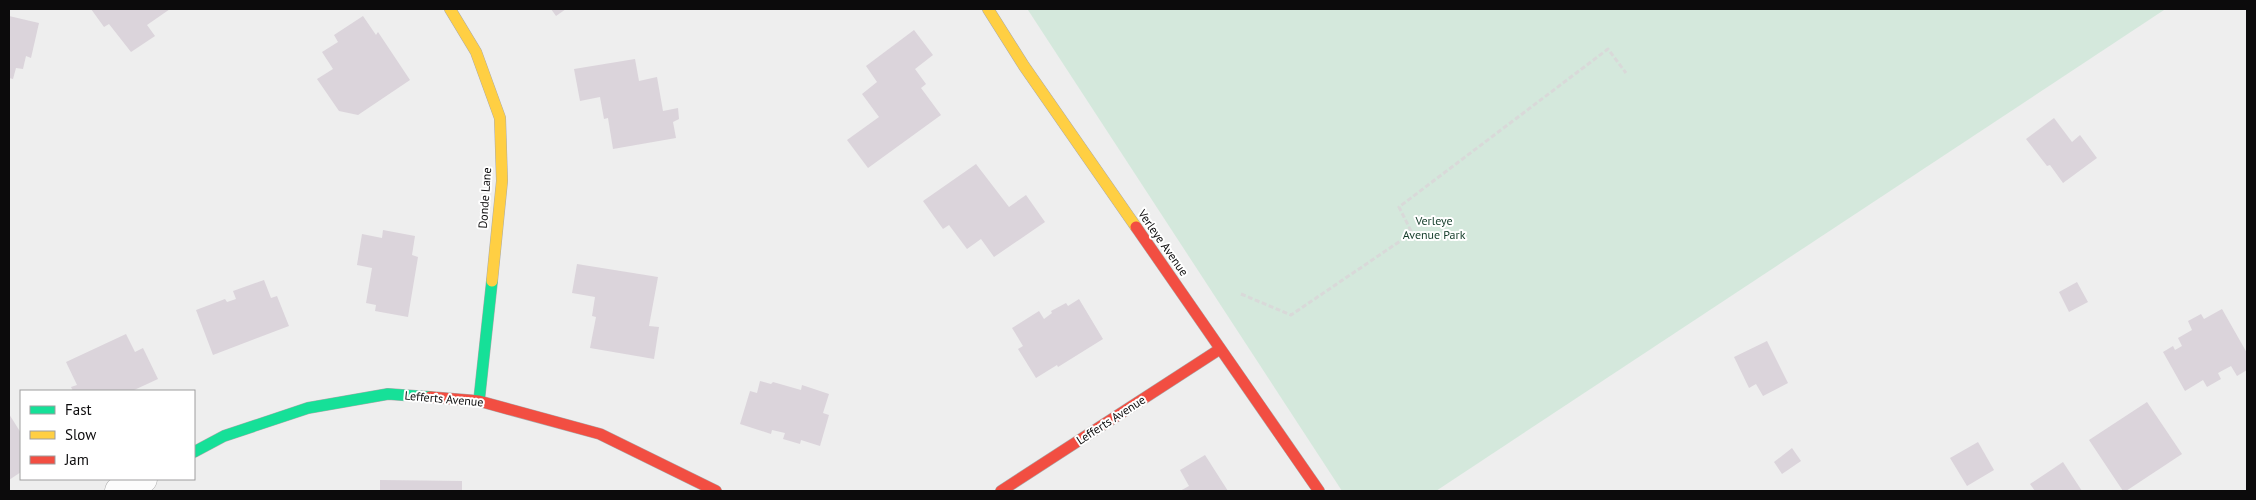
<svg xmlns="http://www.w3.org/2000/svg" width="2256" height="500" font-family="'PT Sans',sans-serif">
	<style>
		.green { fill: #d4e8dc }
		.building { fill: #dbd4db }
		.lines { fill: none; stroke-linecap: round; stroke-linejoin: round }
		.street-casing { stroke: #aaa; stroke-width: 29 }
		.fast-casing { stroke: #aaa; stroke-width: 12 }
		.slow-casing { stroke: #aaa; stroke-width: 12 }
		.jam-casing { stroke: #aaa; stroke-width: 12 }
		.path { stroke: #d9d9d9; stroke-width: 3; stroke-dasharray: 5 2.5; stroke-linecap: butt }
		.street { stroke: #fcfcfc; stroke-width: 28 }
		.fast { stroke: #16e098; stroke-width: 11 }
		.slow { stroke: #ffcf43; stroke-width: 11 }
		.jam { stroke: #f24e42; stroke-width: 11 }
		.labels { text-anchor: middle; stroke-width: 4; stroke-linejoin: round; paint-order: stroke }
		.street-label { font-size: 12px; fill: #0c0b0c; stroke: #fff }
		.park-label { font-size: 12px; fill: #123b28; stroke: #fff }
	</style>
	<rect width="100%" height="100%" fill="#eee"/>
	<path class="green" d="M1030,9H2163L2164,10L1436,491H1342L1028,10Z"/>
	<g class="building">
		<path d="M91,9H170L147,25L155,36L131,52L109,24L104,27Z"/>
		<path d="M551,9H566L556,16Z"/>
		<path d="M9,16L39,23L31,58L26,56L23,69L16,68L13,79L9,78Z"/>
		<path d="M363,16L376,35L378,32L410,80L358,115L339,111L317,79L333,69L322,52L338,42L334,35Z"/>
		<path d="M914,30L933,55L915,69L926,84L921,88L941,115L868,168L847,140L879,117L862,94L877,82L866,66Z"/>
		<path d="M635,59L639,81L657,77L663,111L678,108L679,119L673,122L676,138L613,149L608,118L604,119L600,97L580,101L574,69Z"/>
		<path d="M2054,118L2072,142L2080,135L2097,158L2063,183L2050,165L2047,166L2026,139Z"/>
		<path d="M976,164L1009,207L1026,195L1045,222L994,257L981,239L967,249L949,225L943,229L923,201Z"/>
		<path d="M383,230L415,236L412,255L418,257L408,317L375,311L376,305L366,303L372,268L357,265L362,234L382,238Z"/>
		<path d="M577,264L658,277L649,326L659,327L654,359L590,348L596,317L592,316L595,297L572,293Z"/>
		<path d="M264,280L271,298L277,296L289,326L213,355L196,310L225,299L227,302L236,299L233,291Z"/>
		<path d="M2077,282L2088,302L2069,312L2059,292Z"/>
		<path d="M1079,299L1103,339L1058,367L1057,365L1036,378L1018,349L1023,346L1012,328L1039,311L1044,319L1052,313L1051,311L1066,303L1068,306Z"/>
		<path d="M2222,309L2247,353V370L2237,376L2231,366L2218,373L2221,379L2207,387L2203,380L2185,391L2163,352L2173,346L2175,350L2182,346L2178,338L2192,330L2188,321L2201,314L2204,319Z"/>
		<path d="M126,334L135,352L143,348L158,379L132,391H73L71,387L77,385L66,362Z"/>
		<path d="M1767,341L1788,383L1763,396L1756,384L1749,388L1734,357Z"/>
		<path d="M760,381L771,384L773,382L801,390L802,385L829,394L823,413L829,415L820,446L801,440L800,444L783,439L785,433L772,430L771,434L740,424L750,391L757,393Z"/>
		<path d="M2147,402L2182,454L2126,491H2123L2089,440Z"/>
		<path d="M9,414L21,433V472L9,480Z"/>
		<path d="M1978,442L1994,470L1967,486L1950,458Z"/>
		<path d="M1792,448L1801,461L1782,474L1774,462Z"/>
		<path d="M1205,455L1228,491H1180L1189,486L1180,470Z"/>
		<path d="M2063,462L2082,491H2035L2030,484Z"/>
		<path d="M380,480L462,481V491H380Z"/>
	</g>
	<g class="lines">
		<g class="street-casing">
			<path id="street" d="M119,491L143,479"/>
		</g>
		<g class="fast-casing">
			<g id="fast">
				<path d="M479,401L492,281"/>
				<path d="M194,452L224,436L308,408L388,394L430,397"/>
			</g>
		</g>
		<g class="slow-casing">
			<g id="slow">
				<path d="M450,9L476,52L500,118L502,181L492,281"/>
				<path d="M988,9L1024,66L1136,227"/>
			</g>
		</g>
		<g class="jam-casing">
			<g id="jam">
				<path d="M1136,227L1319,491"/>
				<path d="M430,397L479,401L600,434L716,491"/>
				<path d="M1001,491L1220,349"/>
			</g>
		</g>
		<path class="path" d="M1241,294L1291,315L1412,233L1399,207L1608,49L1626,73"/>
		<use href="#street" class="street"/>
		<use href="#fast" class="fast"/>
		<use href="#slow" class="slow"/>
		<use href="#jam" class="jam"/>
	</g>
	<g class="labels">
		<g class="street-label">
			<text transform="translate(485 198) rotate(-86)" y="4">Donde Lane</text>
			<text transform="translate(1163 243) rotate(55)" y="4">Verleye Avenue</text>
			<text transform="translate(444 399) rotate(5)" y="4">Lefferts Avenue</text>
			<text transform="translate(1111 420) rotate(-33)" y="4">Lefferts Avenue</text>
		</g>
		<g class="park-label">
			<text x="1434" y="225">Verleye<tspan x="1434" dy="14">Avenue Park</tspan></text>
		</g>
	</g>
	<rect width="2256" height="500" fill="none" stroke="#0c0b0c" stroke-width="20"/>
	<rect x="20" y="390" width="175" height="90" fill="#ffffff" stroke="#9e9d9e"/>
	<rect x="30" y="406" width="25" height="8" fill="#16e098" stroke="#9e9d9e"/>
	<text x="65" y="415" font-size="15" fill="#0c0b0c">Fast</text>
	<rect x="30" y="431" width="25" height="8" fill="#ffcf43" stroke="#9e9d9e"/>
	<text x="65" y="440" font-size="15" fill="#0c0b0c">Slow</text>
	<rect x="30" y="456" width="25" height="8" fill="#f24e42" stroke="#9e9d9e"/>
	<text x="65" y="465" font-size="15" fill="#0c0b0c">Jam</text>
</svg>
